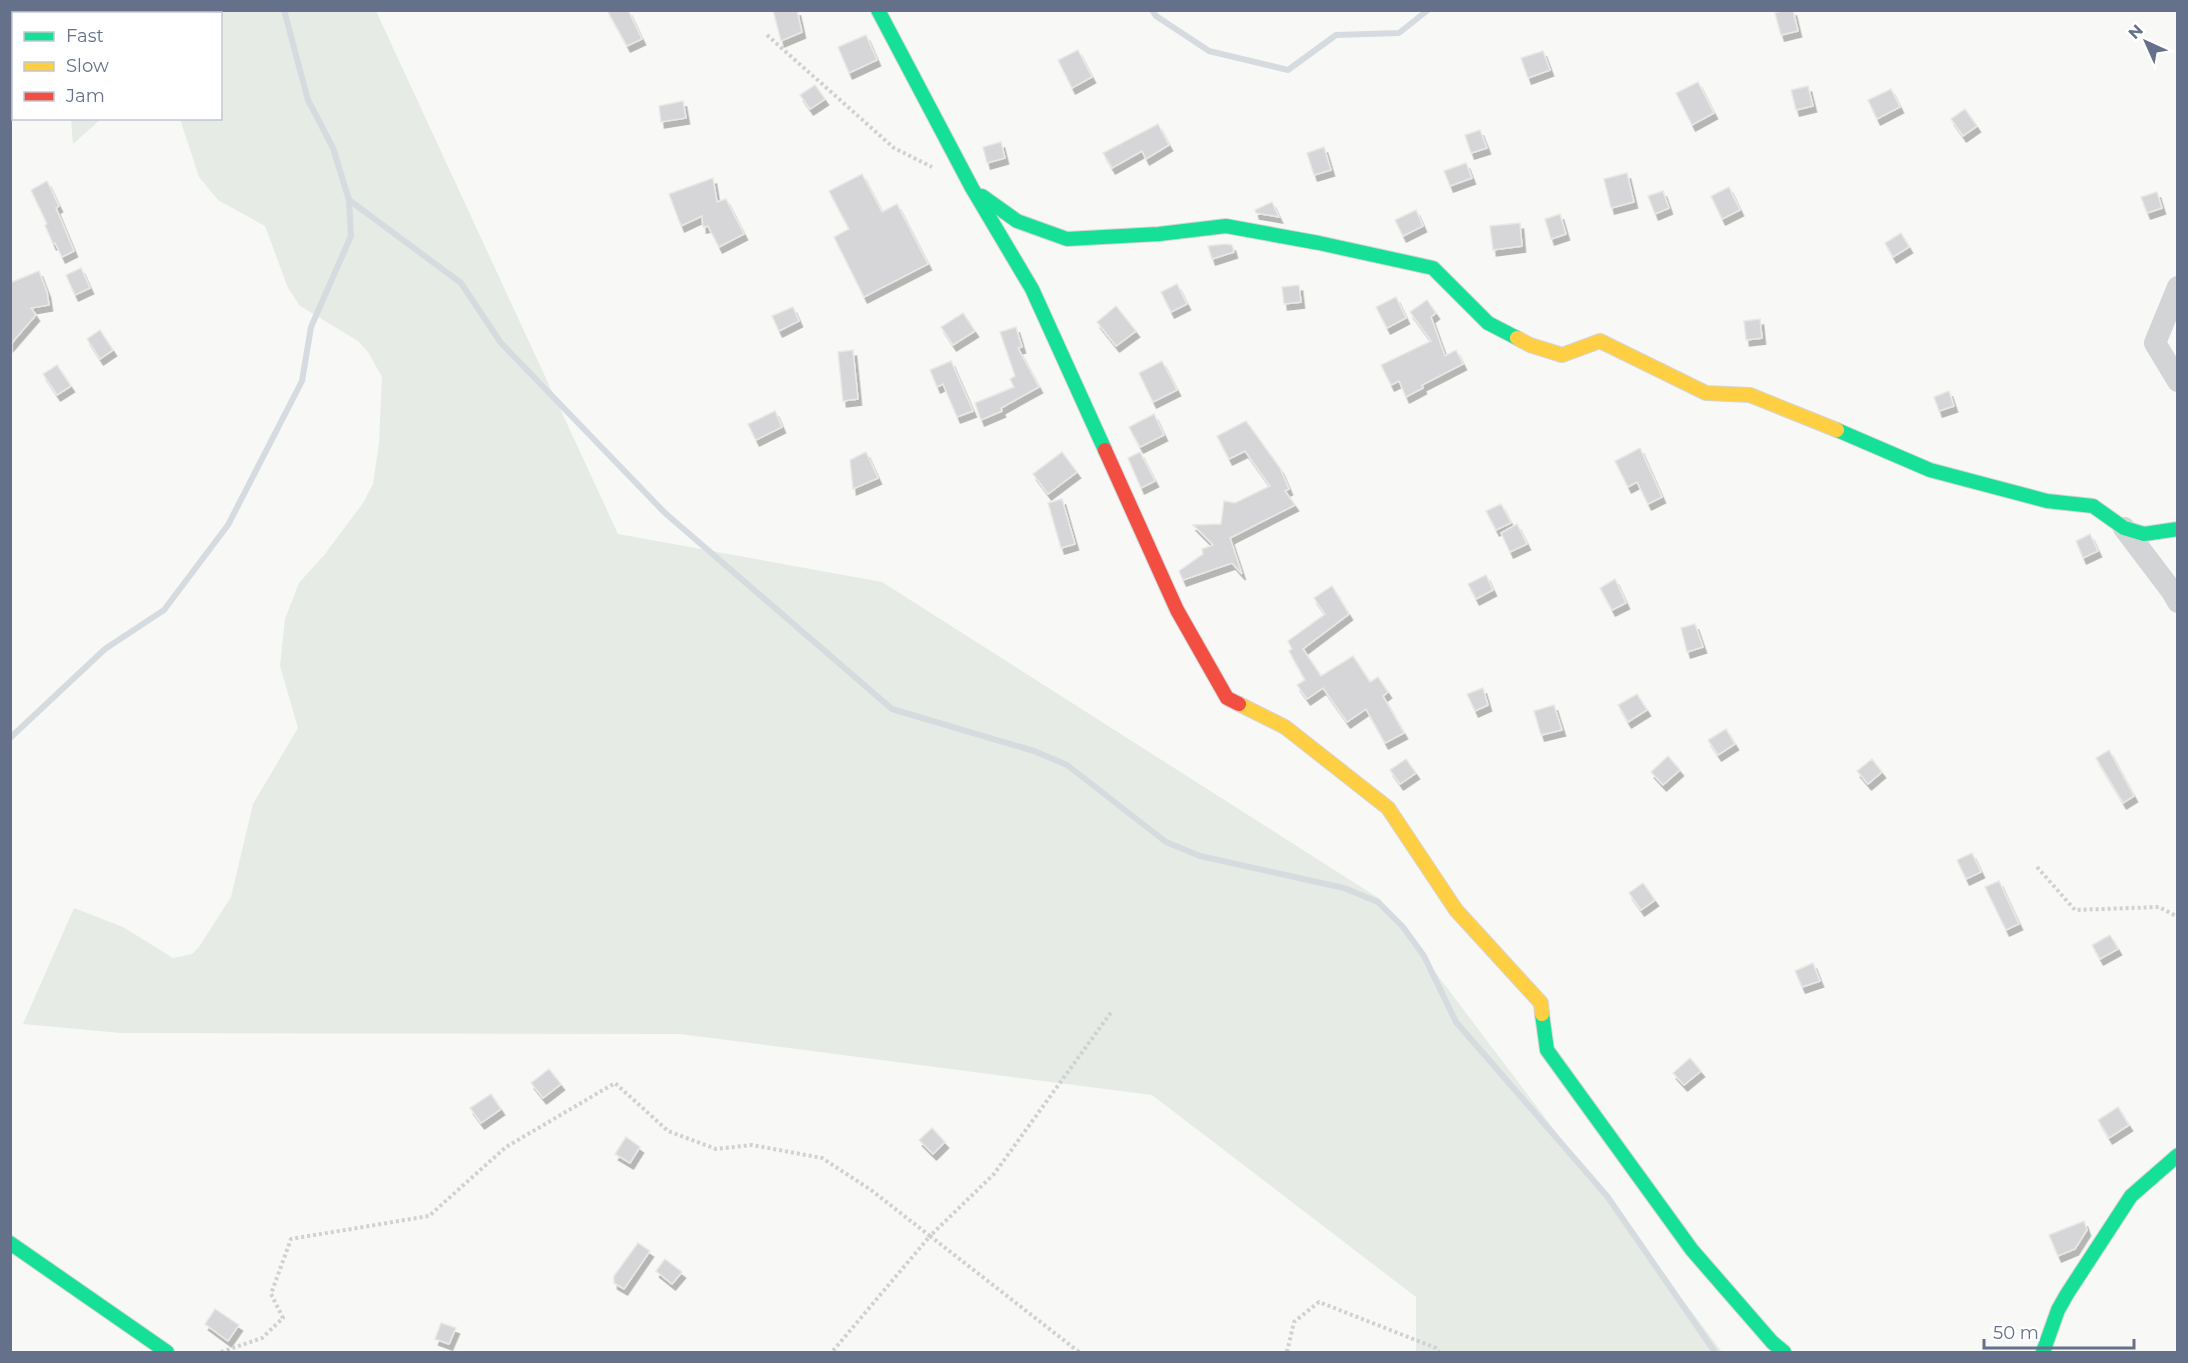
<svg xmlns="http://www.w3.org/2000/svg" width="2188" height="1363" font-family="Montserrat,sans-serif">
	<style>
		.green { fill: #e6ebe5 }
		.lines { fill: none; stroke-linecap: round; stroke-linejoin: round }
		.stream { stroke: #d5dbdf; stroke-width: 6 }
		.building { fill: #d6d6d8; stroke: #e8e8e6; stroke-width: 1.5; filter: url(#shadow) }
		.fast-casing { stroke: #d4d5d7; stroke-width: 16 }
		.slow-casing { stroke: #d4d5d7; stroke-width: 16 }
		.jam-casing { stroke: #d4d5d7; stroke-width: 16 }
		.path { stroke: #d0d1d2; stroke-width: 4; stroke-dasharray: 3 3; stroke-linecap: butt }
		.street { stroke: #d3d4d5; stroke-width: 22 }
		.fast { stroke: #16e098; stroke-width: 14 }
		.slow { stroke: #ffcf43; stroke-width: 14 }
		.jam { stroke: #f24e42; stroke-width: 14 }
	</style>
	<defs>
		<filter id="shadow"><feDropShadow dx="3.5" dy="6" stdDeviation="0" flood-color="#0004"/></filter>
	</defs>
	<rect width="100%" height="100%" fill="#f8f8f7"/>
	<g class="green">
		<path d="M159,11H376L618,534L882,582L1380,899L1722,1352H1416V1297L1152,1095L680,1034L121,1033L23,1024L74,908L123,927L173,958L192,954L199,947L231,897L253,804L298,728L280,666L285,619L299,583L325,554L363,503L373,484L379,443L382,377L368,352L358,341L300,306L288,288L265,226L218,200L199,177L180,119L220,118V14L160,13Z"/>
		<path d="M71,119L101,118V119L73,144Z"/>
	</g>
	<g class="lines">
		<g class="stream">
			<path d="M1152,10L1156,16L1209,51L1288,70L1336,35L1399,33L1428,10"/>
			<path d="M349,200L461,283L501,343L665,513L892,709L1034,751L1067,765L1166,842L1200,856L1344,888L1378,902L1403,927L1424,956L1456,1022L1607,1196L1715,1352"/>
			<path d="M10,738L105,649L164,610L228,525L302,381L311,327L351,236L349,200L333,148L308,100L284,10"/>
		</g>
	</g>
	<g class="building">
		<path d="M607,10H628L642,39L627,46Z"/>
		<path d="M773,10H797L802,32L781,41Z"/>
		<path d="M1785,10H1793L1798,31L1781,35L1775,13Z"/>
		<path d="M866,35L877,60L849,73L838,47Z"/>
		<path d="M1078,50L1092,77L1072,88L1058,60Z"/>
		<path d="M1543,51L1550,70L1528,78L1521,58Z"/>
		<path d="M1698,82L1714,113L1692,125L1676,93Z"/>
		<path d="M815,85L825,99L810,109L800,95Z"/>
		<path d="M1808,86L1813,106L1796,110L1791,90Z"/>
		<path d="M1891,89L1900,107L1877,119L1868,100Z"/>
		<path d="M683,101L686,118L661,122L659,106Z"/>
		<path d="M1965,109L1977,126L1963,136L1951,119Z"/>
		<path d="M1158,124L1169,145L1146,159L1142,151L1112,168L1103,153Z"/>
		<path d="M1480,130L1487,148L1471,153L1465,135Z"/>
		<path d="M1001,142L1005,158L987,163L983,147Z"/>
		<path d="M1324,147L1331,170L1314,175L1307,153Z"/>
		<path d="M1466,163L1472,178L1450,186L1444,171Z"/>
		<path d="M1627,173L1634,202L1611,208L1604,179Z"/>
		<path d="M862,174L882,212L897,204L928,264L864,297L834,237L849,229L829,191Z"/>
		<path d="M713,178L717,202L726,199L744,234L719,247L708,226L703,227L702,216L681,226L669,194Z"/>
		<path d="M47,181L59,206L56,208L74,251L62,257L55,243L53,244L45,225L47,224L31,190Z"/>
		<path d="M1729,187L1740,210L1722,219L1711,196Z"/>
		<path d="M1663,191L1669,208L1655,214L1648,196Z"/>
		<path d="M2157,192L2162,208L2147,213L2141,197Z"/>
		<path d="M1272,202L1279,217L1256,213L1255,210Z"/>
		<path d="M1416,210L1423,226L1403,236L1395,220Z"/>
		<path d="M1560,214L1566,234L1551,239L1545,219Z"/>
		<path d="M1520,223L1522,246L1493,250L1490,226Z"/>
		<path d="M1901,233L1909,247L1893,257L1885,243Z"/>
		<path d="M1225,244L1232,245L1234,252L1212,259L1208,246Z"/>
		<path d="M81,268L90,288L75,295L66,275Z"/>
		<path d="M39,271L47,292L49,305L31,308L36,315L10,345V280L12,282Z"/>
		<path d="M1177,284L1187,304L1171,312L1161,292Z"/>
		<path d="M1299,285L1301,302L1284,304L1282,287Z"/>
		<path d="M1396,297L1406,318L1387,328L1376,307Z"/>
		<path d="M1427,300L1436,313L1431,317L1445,356L1456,350L1463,364L1422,385L1423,388L1406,397L1399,381L1391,385L1381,365L1431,341L1410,312Z"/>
		<path d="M1116,306L1136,331L1116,346L1097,322Z"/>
		<path d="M793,307L799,321L779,331L772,316Z"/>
		<path d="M963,313L975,331L953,345L941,327Z"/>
		<path d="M1760,319L1762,338L1746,340L1744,321Z"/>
		<path d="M1016,327L1022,347L1018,348L1039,387L1001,408L1002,411L981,420L975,403L1014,387L1010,379L1015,376L1000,332Z"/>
		<path d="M100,330L113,350L100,359L87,339Z"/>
		<path d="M853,350L858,399L843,401L838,352Z"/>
		<path d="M951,361L973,411L957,417L943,384L937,387L930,370Z"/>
		<path d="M1162,361L1177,390L1153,402L1139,373Z"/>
		<path d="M57,365L71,386L57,395L43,374Z"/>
		<path d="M1949,391L1954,406L1939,411L1934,397Z"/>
		<path d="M775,411L782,427L756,440L748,424Z"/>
		<path d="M1154,414L1164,435L1140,447L1129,427Z"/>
		<path d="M1246,421L1280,468L1289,489L1285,491L1295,505L1230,538L1242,574L1232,563L1183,580L1179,571L1203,554L1202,549L1213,545L1193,525L1221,524L1224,501L1235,503L1270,486L1245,451L1229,459L1217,436Z"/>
		<path d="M1640,448L1662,497L1648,504L1637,482L1628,487L1615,461Z"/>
		<path d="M866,452L878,478L853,489L850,460Z"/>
		<path d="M1062,452L1077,472L1048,494L1033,474Z"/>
		<path d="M1140,452L1155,481L1141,488L1128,458Z"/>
		<path d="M1062,499L1075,544L1061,548L1048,503Z"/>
		<path d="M1501,504L1511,523L1496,530L1486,511Z"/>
		<path d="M1517,524L1527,544L1510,552L1501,533Z"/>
		<path d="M2090,534L2098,551L2083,558L2076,541Z"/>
		<path d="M1486,575L1493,590L1476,599L1468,584Z"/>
		<path d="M1615,579L1626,603L1612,610L1600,588Z"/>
		<path d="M1332,586L1349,614L1303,649L1321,676L1353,656L1370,682L1378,677L1388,692L1383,696L1404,733L1385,743L1366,709L1347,722L1323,688L1307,699L1297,685L1305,680L1289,651L1292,649L1288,641L1325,614L1314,598Z"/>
		<path d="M1695,624L1703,647L1687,652L1681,628Z"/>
		<path d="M1483,688L1488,705L1475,711L1467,694Z"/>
		<path d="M1637,694L1647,710L1628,722L1618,705Z"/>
		<path d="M1554,705L1562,730L1541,735L1534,711Z"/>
		<path d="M1726,729L1735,744L1718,755L1708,740Z"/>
		<path d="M2109,750L2134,796L2123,803L2096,758Z"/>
		<path d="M1668,756L1680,770L1663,785L1651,772Z"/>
		<path d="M1406,759L1416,773L1400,784L1390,770Z"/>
		<path d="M1872,759L1882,772L1868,784L1857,771Z"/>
		<path d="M1972,853L1981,872L1966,879L1957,860Z"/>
		<path d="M1999,881L2019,924L2006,930L1985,887Z"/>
		<path d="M1643,883L1655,900L1641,910L1629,893Z"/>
		<path d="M2110,935L2118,949L2100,959L2092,945Z"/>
		<path d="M1813,963L1820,981L1802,987L1795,971Z"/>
		<path d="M1690,1058L1701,1071L1684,1085L1673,1073Z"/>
		<path d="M549,1069L561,1084L543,1098L531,1083Z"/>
		<path d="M491,1094L501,1109L481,1123L470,1108Z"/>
		<path d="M2118,1107L2129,1125L2109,1138L2098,1120Z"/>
		<path d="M932,1128L945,1142L933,1154L919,1140Z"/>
		<path d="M626,1137L640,1147L630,1163L615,1154Z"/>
		<path d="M2084,1221L2087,1230L2075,1249L2058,1256L2049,1235Z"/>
		<path d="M638,1243L650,1251L624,1289L614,1283V1276Z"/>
		<path d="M665,1259L682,1272L672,1284L656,1271Z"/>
		<path d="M215,1309L239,1325L228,1341L205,1324Z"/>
		<path d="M441,1323L456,1328L449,1344L435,1339Z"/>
	</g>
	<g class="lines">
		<g class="fast-casing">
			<g id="fast">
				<path d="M878,10L972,188L1032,289L1105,450"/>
				<path d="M982,196L1017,221L1067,239L1159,234L1226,226L1319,243L1433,268L1488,323L1517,338"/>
				<path d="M1837,430L1930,470L2047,501L2093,506L2124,528L2144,534L2178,529"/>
				<path d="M1542,1014L1547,1050L1692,1250L1772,1342L1784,1352"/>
				<path d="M10,1243L167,1352"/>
				<path d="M2043,1352L2058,1310L2067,1294L2131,1196L2178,1155"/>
			</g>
		</g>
		<g class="slow-casing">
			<g id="slow">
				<path d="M1517,338L1530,345L1562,355L1600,341L1706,393L1750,395L1837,430"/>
				<path d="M1239,704L1285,727L1388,808L1456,910L1541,1003L1542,1014"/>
			</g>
		</g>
		<g class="jam-casing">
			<path id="jam" d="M1105,450L1177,610L1227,698L1239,704"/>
		</g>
		<g class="path">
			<path d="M767,35L894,148L932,167"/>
			<path d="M2037,867L2075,910L2159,907L2178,917"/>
			<path d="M221,1352L262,1338L283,1318L271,1294L291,1239L429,1216L506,1147L615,1083L668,1131L716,1149L752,1145L822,1158L871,1190L930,1236L832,1352"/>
			<path d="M1079,1352L930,1236L994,1174L1112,1011"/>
			<path d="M1287,1352L1294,1322L1319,1302L1436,1348L1439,1352"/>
		</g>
		<g class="street">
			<path d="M2178,287L2155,343L2178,381"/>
			<path d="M2124,528L2171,590L2178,602"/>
		</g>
		<use href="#fast" class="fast"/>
		<use href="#slow" class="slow"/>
		<use href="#jam" class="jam"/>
	</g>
	<rect width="2188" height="1363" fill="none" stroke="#65718a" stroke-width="24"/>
	<rect x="12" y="12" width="210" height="108" fill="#ffffff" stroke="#c1c6d0" stroke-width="1.5"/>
	<rect x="24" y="32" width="30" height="9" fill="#16e098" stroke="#c1c6d0" stroke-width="1.5"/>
	<text x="66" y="42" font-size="18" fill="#65718a">Fast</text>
	<rect x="24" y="62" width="30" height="9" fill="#ffcf43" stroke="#c1c6d0" stroke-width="1.5"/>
	<text x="66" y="72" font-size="18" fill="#65718a">Slow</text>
	<rect x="24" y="92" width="30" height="9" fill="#f24e42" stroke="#c1c6d0" stroke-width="1.5"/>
	<text x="66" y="102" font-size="18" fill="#65718a">Jam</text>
	<g transform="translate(2146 42) rotate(315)" stroke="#ffffff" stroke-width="4.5" paint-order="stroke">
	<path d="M0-4.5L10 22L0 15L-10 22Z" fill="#65718a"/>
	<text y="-9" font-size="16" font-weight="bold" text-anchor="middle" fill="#65718a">N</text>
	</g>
	<path d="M1984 1339v9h150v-9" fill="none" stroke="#65718a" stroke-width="3"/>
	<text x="1993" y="1339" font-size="18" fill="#65718a" stroke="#ffffff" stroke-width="4.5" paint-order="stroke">50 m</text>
</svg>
